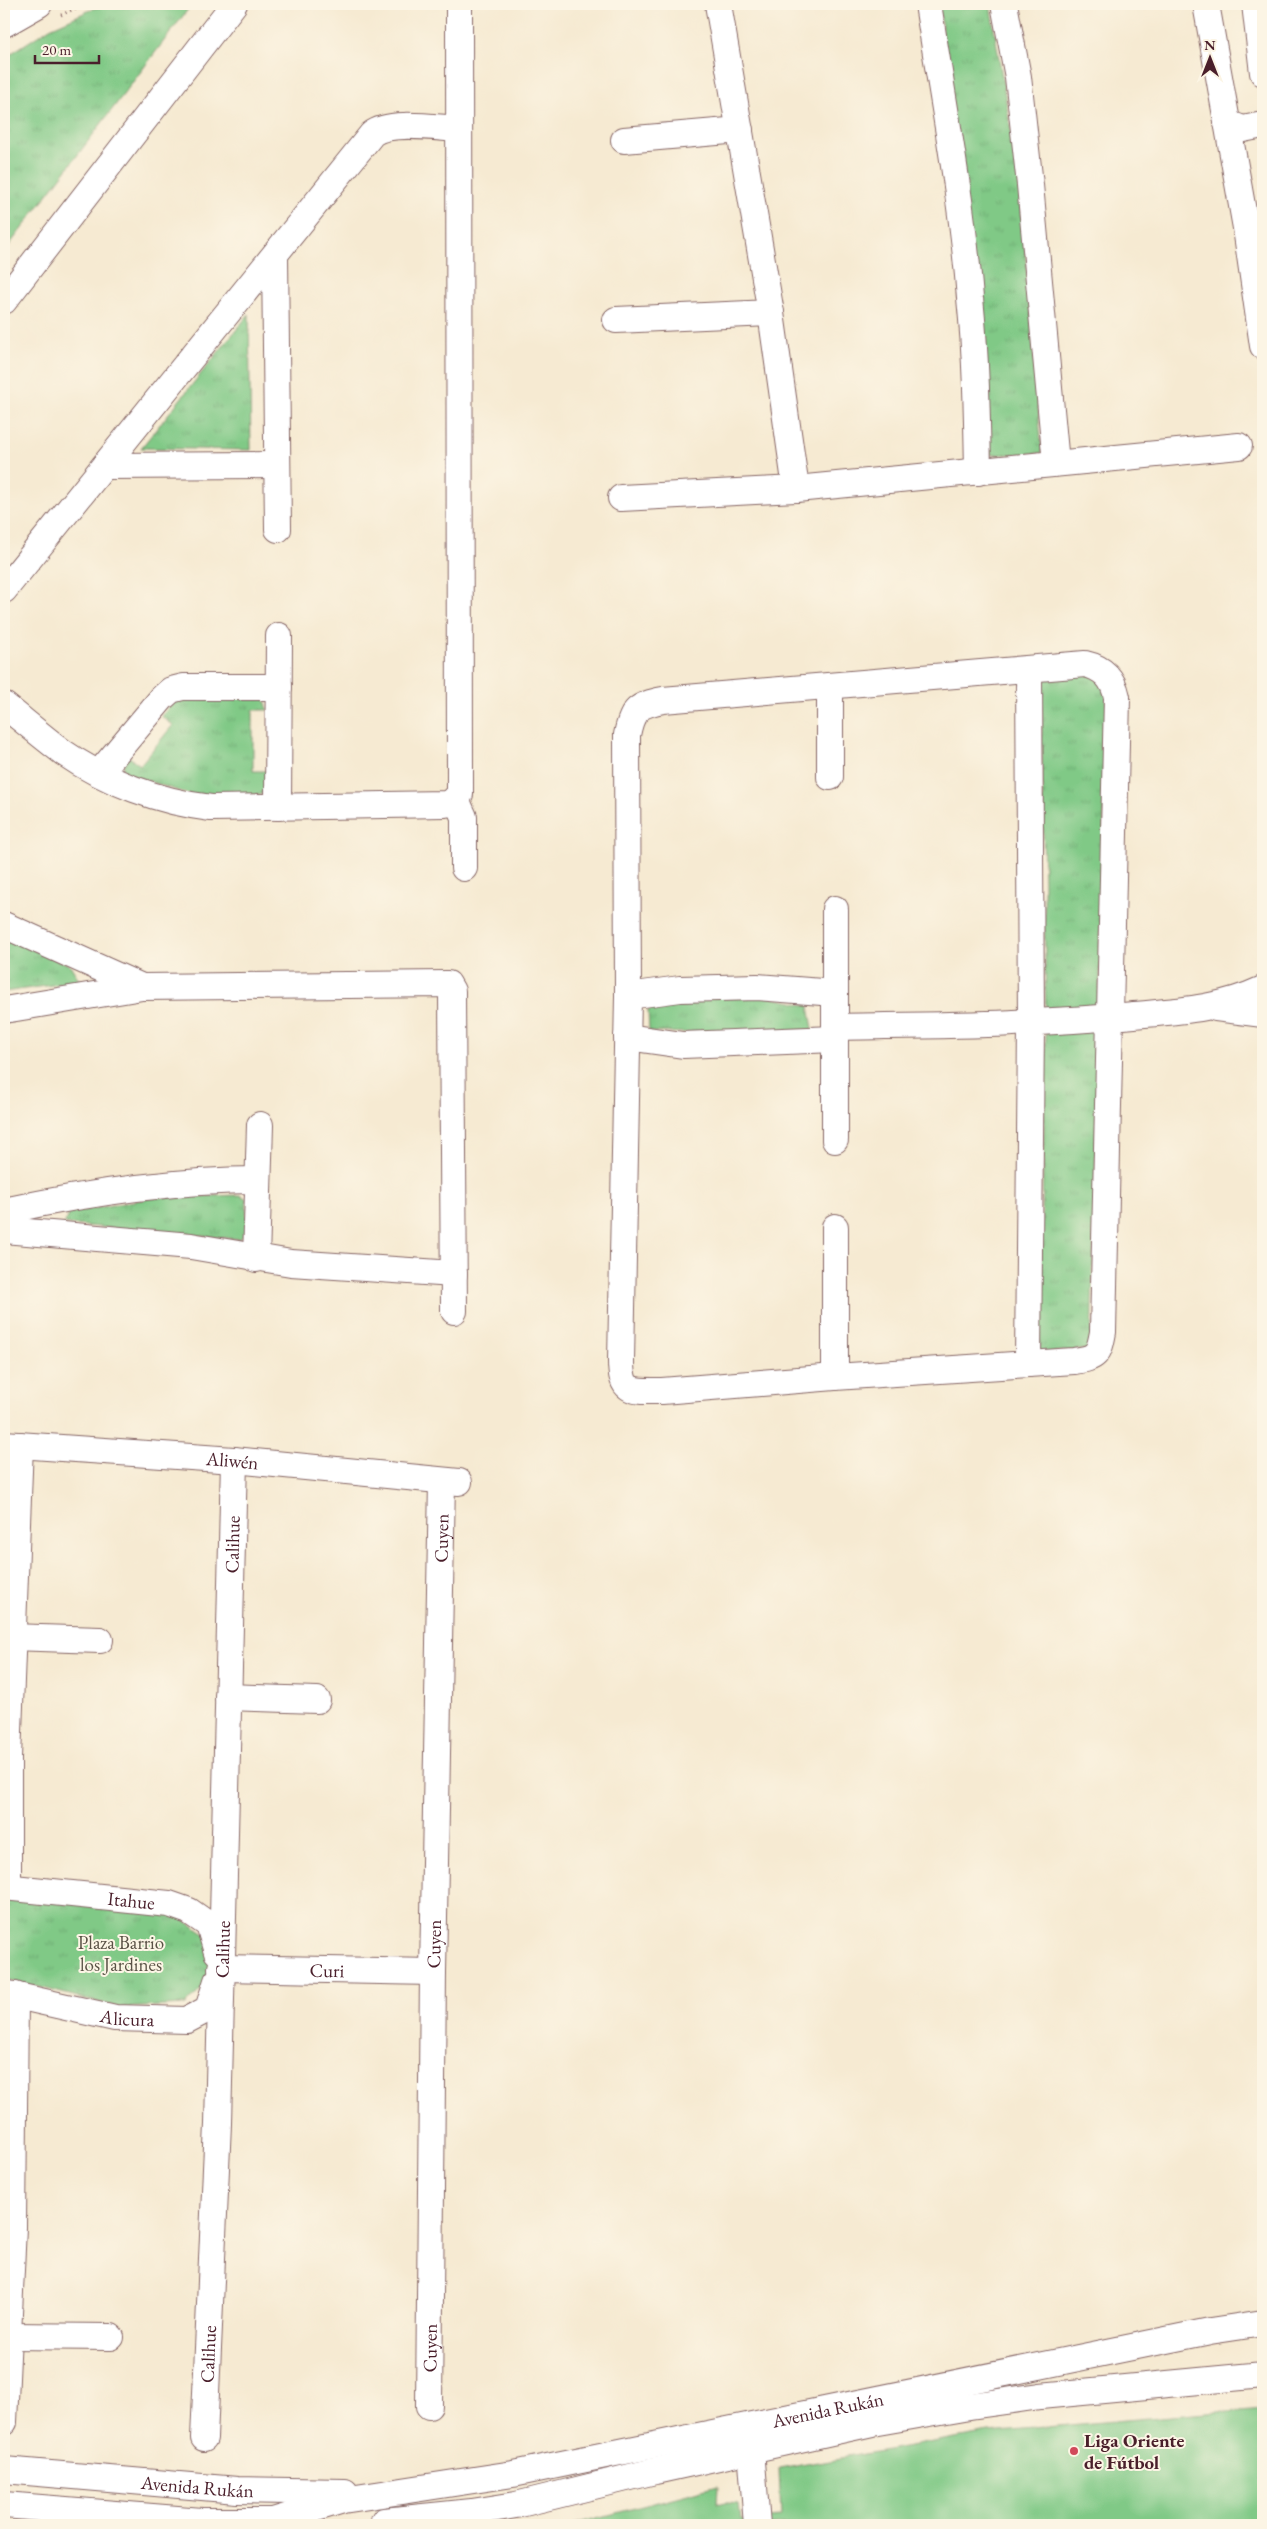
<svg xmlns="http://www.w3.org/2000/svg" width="1267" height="2529" font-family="'EB Garamond',serif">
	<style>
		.grass { fill: url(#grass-tufts); stroke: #657458 }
		.garden { fill: #80c986; stroke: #657458 }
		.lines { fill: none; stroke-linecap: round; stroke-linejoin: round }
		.minor-casing { stroke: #866665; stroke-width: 28 }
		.path { stroke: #866665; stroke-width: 3; stroke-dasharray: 1 4; stroke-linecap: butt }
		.minor { stroke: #fff; stroke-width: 26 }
		.poi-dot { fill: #d1495b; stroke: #fcf5e5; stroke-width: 2 }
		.labels { text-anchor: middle; stroke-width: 4; stroke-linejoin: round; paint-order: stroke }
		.street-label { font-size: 19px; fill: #4a1f2b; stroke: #fcf5e5 }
		.park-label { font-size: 19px; fill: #5a5246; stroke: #fcf5e5 }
		.poi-label { font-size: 19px; font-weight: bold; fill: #4a1f2b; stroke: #fcf5e5; text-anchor: start }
	</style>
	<defs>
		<pattern id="grass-tufts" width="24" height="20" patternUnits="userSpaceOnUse" patternTransform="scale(1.25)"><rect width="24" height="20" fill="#80c986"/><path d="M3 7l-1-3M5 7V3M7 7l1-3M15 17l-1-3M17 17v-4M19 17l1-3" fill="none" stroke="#70ac74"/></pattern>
	</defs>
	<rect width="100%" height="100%" fill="#fcf5e5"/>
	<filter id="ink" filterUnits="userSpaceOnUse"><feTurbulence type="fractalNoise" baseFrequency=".02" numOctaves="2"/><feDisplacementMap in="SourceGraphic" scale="10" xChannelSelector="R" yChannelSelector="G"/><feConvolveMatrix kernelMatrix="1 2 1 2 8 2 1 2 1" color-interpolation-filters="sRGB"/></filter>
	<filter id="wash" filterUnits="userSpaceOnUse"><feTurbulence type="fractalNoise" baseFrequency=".0096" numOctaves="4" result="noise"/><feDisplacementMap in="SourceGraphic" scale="20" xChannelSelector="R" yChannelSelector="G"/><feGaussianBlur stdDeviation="1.12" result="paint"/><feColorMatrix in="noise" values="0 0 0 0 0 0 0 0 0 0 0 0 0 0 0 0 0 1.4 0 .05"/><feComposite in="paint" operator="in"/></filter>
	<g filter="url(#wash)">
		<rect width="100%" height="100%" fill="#f6ead2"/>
		<g class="grass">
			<path d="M104,4H192L4,252V58L50,28Z"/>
			<path d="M939,4H990L1019,179L1042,453L991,455Z"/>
			<path d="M249,314L251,450L141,448Z"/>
			<path d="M1090,673L1107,689L1091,1349L1039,1353L1046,1031L1041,674Z"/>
			<path d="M177,699H265L268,710H253V771H268V789L264,794L194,796L124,773L123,767L128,756L140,765L173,725L161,716Z"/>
			<path d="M4,938L70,965L80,981L4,992Z"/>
			<path d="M757,994L809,1006L813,1029L759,1034L649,1032L648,1010L684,999Z"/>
			<path d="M240,1195L247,1199L246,1234L239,1239L64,1224L70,1213L150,1198Z"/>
			<path d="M4,1887L165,1907L212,1939L210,1980L186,2005L120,2008L39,1987L4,1980Z"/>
		</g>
		<path class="garden" d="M1263,2408V2525H571L718,2486L717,2502L739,2504L741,2520L781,2517L779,2469L989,2432Z"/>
	</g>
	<g filter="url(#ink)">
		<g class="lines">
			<g class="minor-casing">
				<g id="minor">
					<path d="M718,4L771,313L796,489"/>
					<path d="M928,4C943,101 962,199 970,298C976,356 977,414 978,472"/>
					<path d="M1004,4L1018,77L1030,185L1056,463"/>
					<path d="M1206,4L1246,228L1263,346"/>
					<path d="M1255,4L1263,73"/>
					<path d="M4,24L39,4"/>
					<path d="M1227,123L1243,129L1263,125"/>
					<path d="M624,140L740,130"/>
					<path d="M275,255L278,529"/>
					<path d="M4,301L234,4"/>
					<path d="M616,320L771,313"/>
					<path d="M105,466L276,465"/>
					<path d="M621,498L796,489L1239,446"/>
					<path d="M4,590L372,134C389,120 437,128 459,129"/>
					<path d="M1085,664C1103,668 1113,678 1117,697L1103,1332C1099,1354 1097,1358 1074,1361L835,1377L662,1391C633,1391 621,1394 621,1361L628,996L627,735C632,709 638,705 663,700Z"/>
					<path d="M830,686V777"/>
					<path d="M4,705C24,721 44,738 64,753C106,782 160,802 211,808L445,804L451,803L460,794L459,4"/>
					<path d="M99,773L162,698L171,690L183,687H279"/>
					<path d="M456,799L464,817V868"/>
					<path d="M278,807L279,636"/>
					<path d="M835,909V1140"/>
					<path d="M4,925L142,987"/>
					<path d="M628,996L680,989L757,987L835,993"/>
					<path d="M1216,1008L1263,1014"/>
					<path d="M4,1010L142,987L448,984L452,991L454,1311"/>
					<path d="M835,1027C935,1025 1035,1025 1134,1015C1180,1011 1220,1009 1263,989"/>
					<path d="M627,1037L683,1045L835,1039"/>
					<path d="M4,1211C87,1193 173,1180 258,1180"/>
					<path d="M835,1227V1377"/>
					<path d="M4,1230L191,1246L291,1263L454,1274"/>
					<path d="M256,1259L260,1125"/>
					<path d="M1028,1364L1031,1023L1029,669"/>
					<path id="s1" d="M4,1444L234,1460L459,1482"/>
					<path d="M11,1637L100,1640"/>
					<path d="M228,1697L317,1700"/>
					<path id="s2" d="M4,1887L169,1904L189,1911L209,1925L217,1952"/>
					<path d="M8,1887V1758L20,1445"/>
					<path id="s3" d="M221,1968L433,1972"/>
					<path id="s4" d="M4,1993L115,2018L187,2020L208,2009L217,1981"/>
					<path d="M9,2336L111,2337"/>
					<path id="s5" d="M429,2406L433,1972L442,1481"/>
					<path d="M4,2422L13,2227L15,1995"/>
					<path id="s6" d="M204,2438L218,2124L234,1460"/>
					<path d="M751,2449L757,2525"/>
					<path id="s7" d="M4,2470L237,2490L345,2492"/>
					<path id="s8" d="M4,2505L202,2521H273L343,2500L513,2474L1210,2331L1263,2323"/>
					<path d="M384,2521L472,2512L516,2505L655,2471L872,2423L970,2406L1040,2396L1263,2375"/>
				</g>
			</g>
			<path class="path" d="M61,15L85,4"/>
			<use href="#minor" class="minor"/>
		</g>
	</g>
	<circle class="poi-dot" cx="1074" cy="2451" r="5"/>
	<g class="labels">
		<g class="street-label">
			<text dy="7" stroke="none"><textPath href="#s1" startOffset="229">Aliwén</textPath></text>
			<text dy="7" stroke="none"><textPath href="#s5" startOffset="868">Cuyen</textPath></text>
			<text dy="7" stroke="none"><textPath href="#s6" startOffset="894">Calihue</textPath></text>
			<text dy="7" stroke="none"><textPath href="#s2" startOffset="128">Itahue</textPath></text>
			<text dy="7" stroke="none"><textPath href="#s5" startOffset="462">Cuyen</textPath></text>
			<text dy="7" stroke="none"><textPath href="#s6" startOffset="489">Calihue</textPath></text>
			<text dy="7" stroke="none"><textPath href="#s3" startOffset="106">Curi</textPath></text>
			<text dy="7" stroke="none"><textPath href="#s4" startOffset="126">Alicura</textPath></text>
			<text dy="7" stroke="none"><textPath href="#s5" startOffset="58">Cuyen</textPath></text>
			<text dy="7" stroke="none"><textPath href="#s6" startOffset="84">Calihue</textPath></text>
			<text dy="7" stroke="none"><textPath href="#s8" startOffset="836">Avenida Rukán</textPath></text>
			<text dy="7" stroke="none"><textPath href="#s7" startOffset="194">Avenida Rukán</textPath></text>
		</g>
		<g class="park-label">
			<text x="121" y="1949">Plaza Barrio<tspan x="121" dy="22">los Jardines</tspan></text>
		</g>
		<g class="poi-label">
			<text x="1084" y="2447">Liga Oriente<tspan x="1084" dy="22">de Fútbol</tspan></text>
		</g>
	</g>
	<rect width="1267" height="2529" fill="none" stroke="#fcf5e5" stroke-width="20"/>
	<g transform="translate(1210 58)" stroke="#fcf5e5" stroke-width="4" paint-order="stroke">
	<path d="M0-4L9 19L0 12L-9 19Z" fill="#4a1f2b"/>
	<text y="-8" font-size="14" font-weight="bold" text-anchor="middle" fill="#4a1f2b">N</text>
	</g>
	<path d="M35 55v8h64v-8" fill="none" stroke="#4a1f2b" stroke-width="2.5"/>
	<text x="42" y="55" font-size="15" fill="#4a1f2b" stroke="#fcf5e5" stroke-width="4" paint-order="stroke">20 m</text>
</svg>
